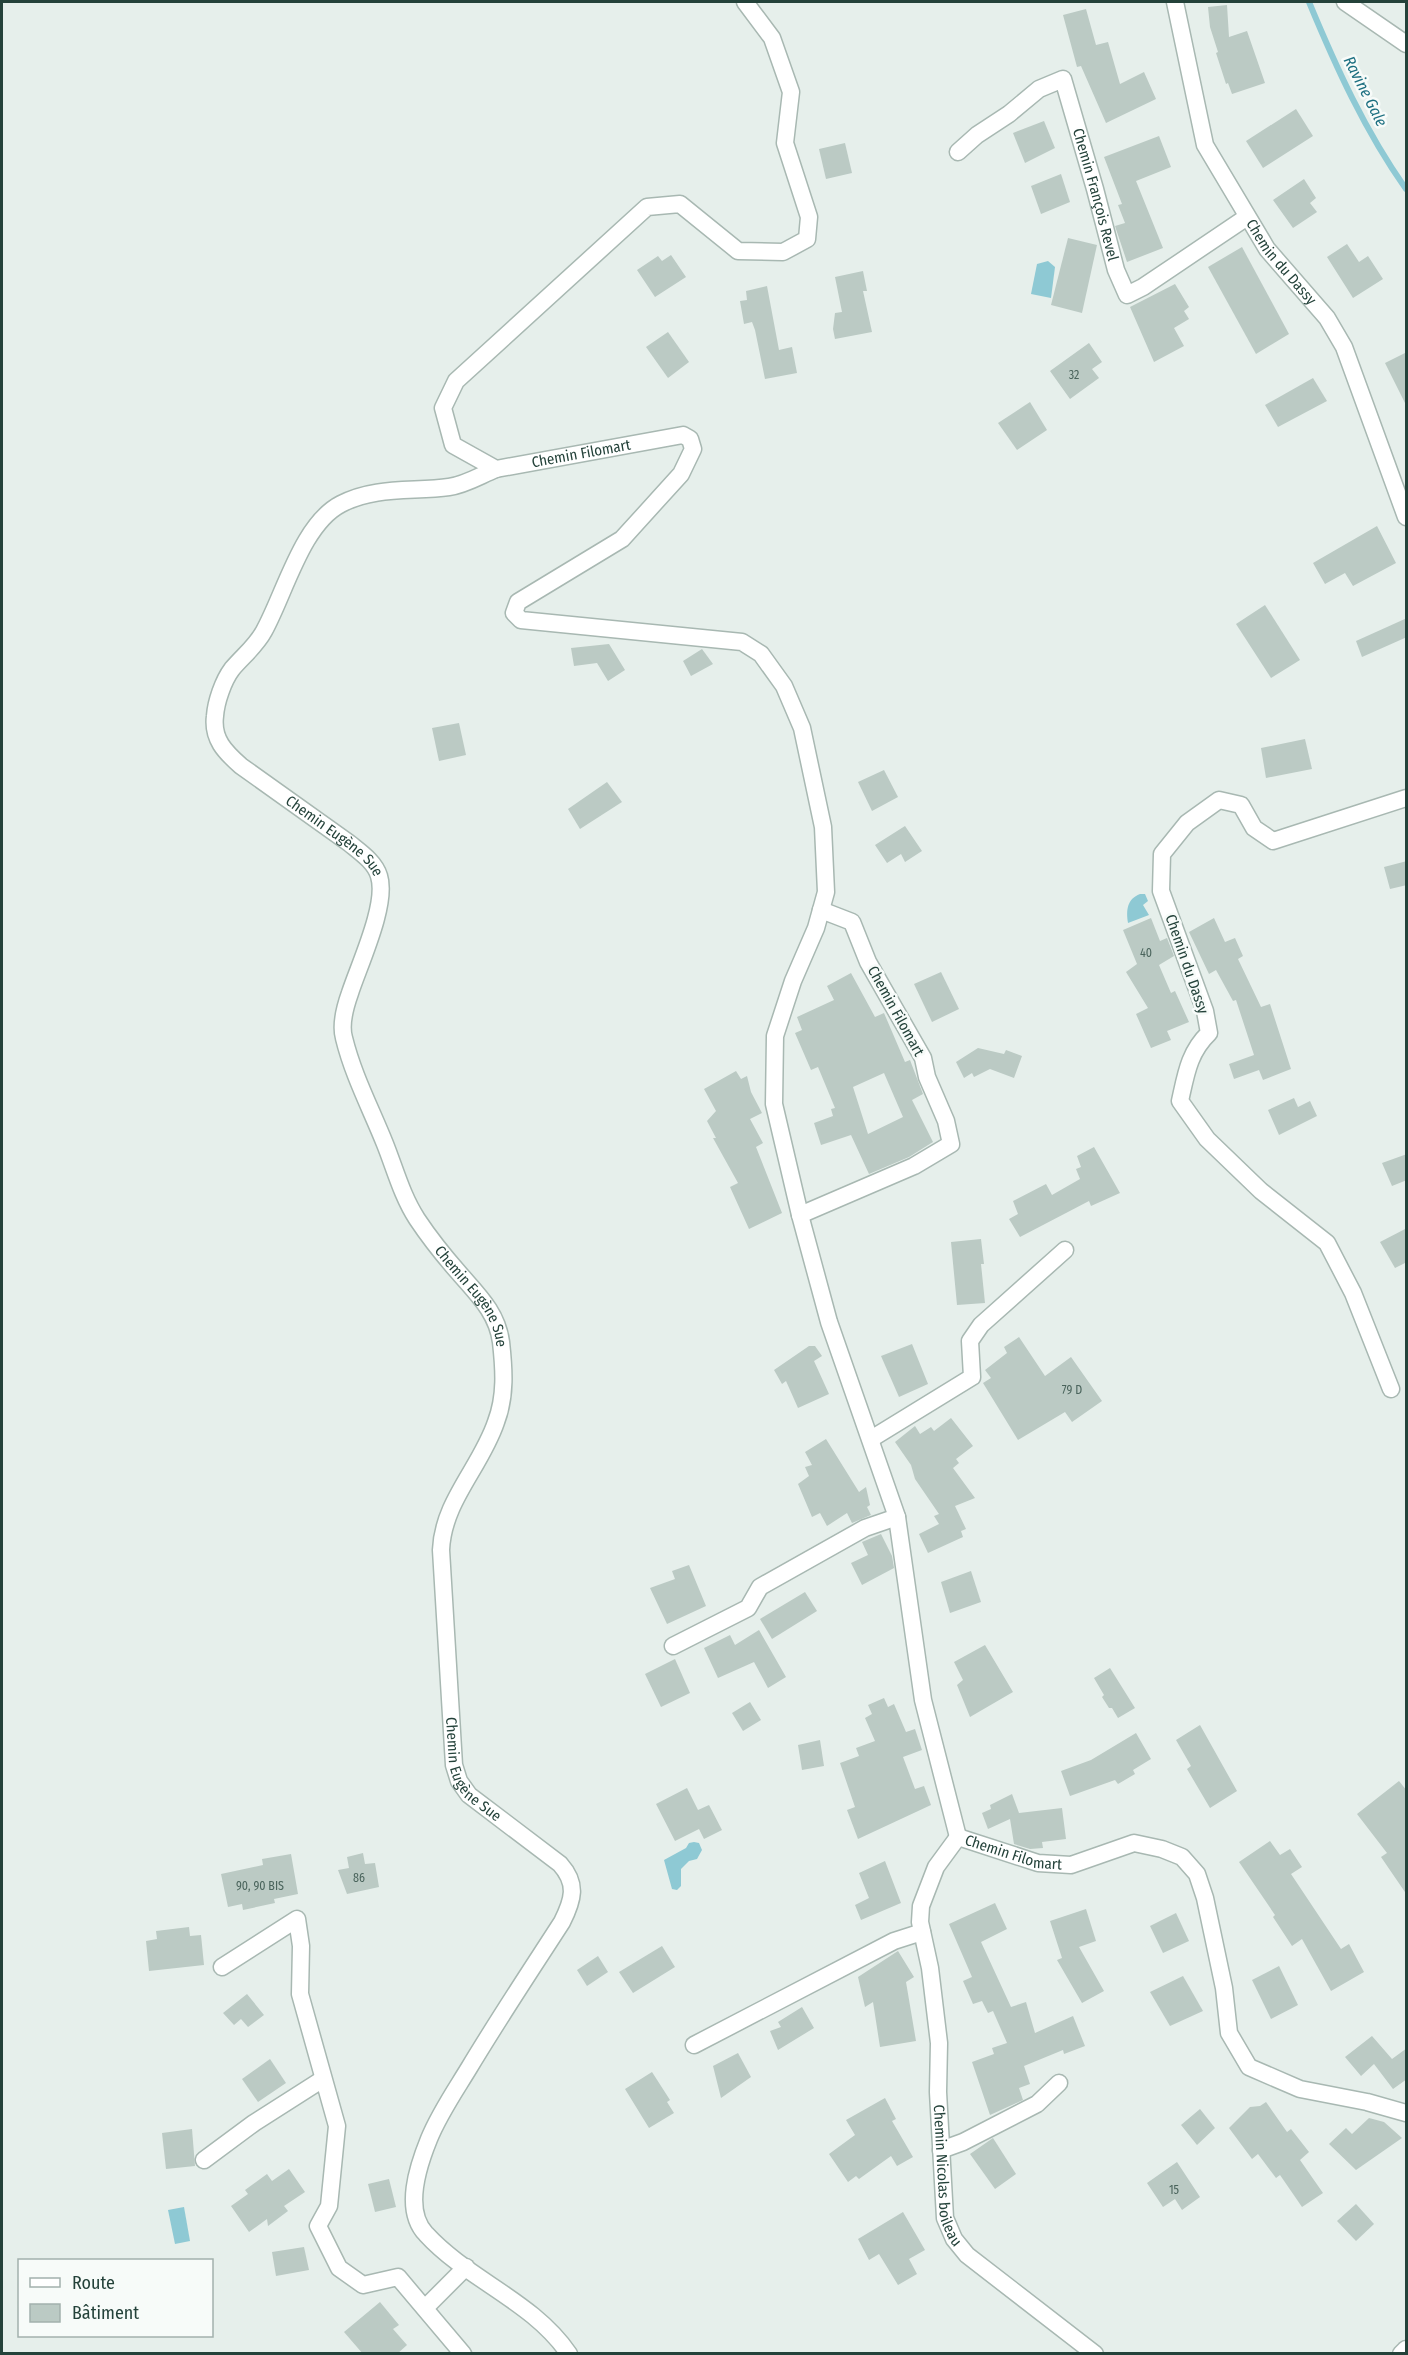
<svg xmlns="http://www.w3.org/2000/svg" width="1408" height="2355" font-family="'Fira Sans Condensed',sans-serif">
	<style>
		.water { fill: #8ec9d4 }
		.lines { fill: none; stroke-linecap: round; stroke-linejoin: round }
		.stream { stroke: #8ec9d4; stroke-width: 6 }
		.building { fill: #bbcac4; fill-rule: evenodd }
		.street-casing { stroke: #a8b8b2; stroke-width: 19 }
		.street { stroke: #fff; stroke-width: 16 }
		.labels { text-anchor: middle; stroke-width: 5; stroke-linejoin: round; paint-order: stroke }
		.number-label { font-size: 12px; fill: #4a645c }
		.street-label { font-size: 15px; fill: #24423a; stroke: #f7fbf9 }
		.water-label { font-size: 16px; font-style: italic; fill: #1c6f80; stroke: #f7fbf9 }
	</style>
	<rect width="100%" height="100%" fill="#e6efeb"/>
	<g class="water">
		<path d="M1048,261L1055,267L1051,298L1031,294L1037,264Z"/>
		<path d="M1140,894H1145L1148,901L1143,905L1149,915L1128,923C1126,910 1127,899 1140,894Z"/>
		<path d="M694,1842L699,1843L702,1850L697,1859L689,1861L681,1869V1886L677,1890L672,1889L664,1860L686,1848L689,1843Z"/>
		<path d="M184,2207L190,2241L175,2244L168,2210Z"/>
	</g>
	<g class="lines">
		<path class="stream" d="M1309,2C1336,67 1365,131 1406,189"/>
	</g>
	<g class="building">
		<path d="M1227,5L1229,37L1247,31L1265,83L1232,94L1228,83L1226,84L1216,53L1218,52L1210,27L1208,7Z"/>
		<path d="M1086,9L1096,45L1108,42L1120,84L1144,72L1156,99L1106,123L1081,66L1077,67L1063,15Z"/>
		<path d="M1296,109L1313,136L1263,168L1246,141Z"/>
		<path d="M1044,121L1055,148L1025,163L1013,133Z"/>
		<path d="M1159,136L1171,167L1136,181L1163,248L1127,262L1115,226L1125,223L1118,205L1122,204L1104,157Z"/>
		<path d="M845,143L852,173L826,179L819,149Z"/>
		<path d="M1061,174L1070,202L1041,214L1031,186Z"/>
		<path d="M1304,179L1316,198L1310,203L1317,212L1293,228L1273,200Z"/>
		<path d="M1068,238L1097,245L1082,313L1051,305Z"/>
		<path d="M1347,244L1359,262L1368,256L1383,279L1353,298L1327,257Z"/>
		<path d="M1242,247L1289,334L1256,354L1208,267Z"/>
		<path d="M671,255L686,277L655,297L637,270L658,256L662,261Z"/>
		<path d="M863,271L867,291H863L872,332L835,339L833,329L835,313L842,312L835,277Z"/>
		<path d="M1175,284L1189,307L1184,311L1189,319L1174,328L1184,346L1154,362L1130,307Z"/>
		<path d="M767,286L779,350L792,347L797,373L765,379L755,330L752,322L744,324L740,301L747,300L746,291Z"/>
		<path d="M668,332L689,362L668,378L646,347Z"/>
		<path d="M1089,343L1102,362L1092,369L1099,378L1070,399L1050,371Z"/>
		<path d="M1407,352V407L1385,363Z"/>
		<path d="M1313,378L1327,401L1278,427L1265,405Z"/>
		<path d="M1030,402L1047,430L1017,450L998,423Z"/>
		<path d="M1377,526L1396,563L1353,586L1345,573L1325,584L1313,563Z"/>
		<path d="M1265,605L1300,660L1271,678L1236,624Z"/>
		<path d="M1407,618V637L1362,657L1356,641Z"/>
		<path d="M609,644L625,670L608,681L597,663L574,666L571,648Z"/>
		<path d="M702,649L713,664L691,676L683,661Z"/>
		<path d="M459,723L466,755L439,761L432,728Z"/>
		<path d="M1305,739L1312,769L1266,778L1261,748Z"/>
		<path d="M884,770L898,797L872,811L858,782Z"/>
		<path d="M607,782L622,802L580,829L568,809Z"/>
		<path d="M905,826L922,851L905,862L901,854L887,863L875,845Z"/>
		<path d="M1407,861V885L1390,889L1384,867Z"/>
		<path d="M1151,918L1160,941L1167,938L1174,956L1159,965L1171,993L1175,991L1189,1022L1167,1031L1171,1040L1151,1048L1136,1014L1148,1008L1126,972L1137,964L1123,930Z"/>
		<path d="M1214,918L1225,942L1235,938L1243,956L1238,959L1261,1007L1270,1004L1291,1069L1263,1080L1259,1070L1234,1079L1229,1064L1254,1055L1236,1000L1233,1001L1216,970L1209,974L1189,932Z"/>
		<path d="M941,972L959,1009L932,1022L914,984Z"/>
		<path d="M851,973L875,1017L884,1013L905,1062L910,1060L923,1094L912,1100L933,1142L909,1157L869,1174L851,1135L821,1145L814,1123L833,1116L831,1109L835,1108L818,1067L811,1070L795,1033L802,1030L797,1017L834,1000L827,986ZM884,1073L903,1117L868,1134L853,1087Z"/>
		<path d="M978,1048L1004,1054L1006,1050L1022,1056L1014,1078L990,1069L974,1077L972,1073L964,1078L956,1062Z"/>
		<path d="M736,1071L741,1079L747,1076L751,1092L762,1113L750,1119L763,1143L756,1147L782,1213L749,1229L730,1187L738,1183L713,1138H716L707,1121L716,1111L704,1089Z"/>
		<path d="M1294,1098L1298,1107L1310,1101L1317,1116L1279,1135L1268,1110Z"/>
		<path d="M1094,1147L1120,1193L1091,1206L1089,1201L1020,1237L1009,1219L1018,1214L1013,1201L1046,1184L1052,1195L1080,1179L1076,1169L1081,1167L1077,1156Z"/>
		<path d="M1407,1154V1180L1392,1186L1382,1163Z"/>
		<path d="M1407,1228V1262L1395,1268L1380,1242Z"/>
		<path d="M981,1239L984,1264H981L985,1303L957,1305L951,1242Z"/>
		<path d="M1019,1337L1045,1376L1071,1357L1102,1401L1072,1422L1065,1412L1018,1440L983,1383L991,1378L985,1370L1007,1353L1004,1347Z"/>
		<path d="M912,1344L928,1384L899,1397L881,1356Z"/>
		<path d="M809,1346H815L822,1356L814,1361L829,1394L798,1408L786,1381L782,1384L774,1370Z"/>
		<path d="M951,1418L973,1446L956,1459L959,1463L953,1468L975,1498L955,1506L966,1529L961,1531L963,1537L928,1553L919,1534L939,1524L934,1516L939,1514L915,1479L911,1465L895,1442L915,1426L920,1434L931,1427L934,1431Z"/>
		<path d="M826,1439L859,1492L866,1487L870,1505L867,1507L871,1515L852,1523L847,1513L827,1526L820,1513L812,1517L798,1484L809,1476L805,1467L812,1465L805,1452Z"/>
		<path d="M881,1534L892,1556L894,1568L862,1585L851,1563L868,1555L862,1542Z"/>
		<path d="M689,1565L706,1606L667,1624L650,1588L675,1579L672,1571Z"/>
		<path d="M971,1571L981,1602L950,1613L941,1582Z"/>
		<path d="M805,1592L817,1611L772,1639L760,1619Z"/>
		<path d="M759,1630L786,1677L768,1688L754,1662L718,1678L704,1648L730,1635L735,1645Z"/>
		<path d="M985,1645L1013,1692L970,1717L957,1685L963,1680L954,1662Z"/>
		<path d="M675,1659L690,1693L661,1707L645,1674Z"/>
		<path d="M1110,1668L1135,1708L1118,1718L1112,1708H1109L1102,1697L1104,1695L1094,1678Z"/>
		<path d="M884,1698L888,1707L894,1704L906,1732L915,1729L922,1750L903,1757L915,1789L924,1786L931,1805L858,1839L847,1810L855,1807L840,1763L859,1756L856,1748L875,1741L865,1718L872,1714L868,1705Z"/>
		<path d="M750,1702L761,1720L743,1731L732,1713Z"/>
		<path d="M1200,1725L1237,1791L1210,1808L1187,1769L1191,1766L1176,1740Z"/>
		<path d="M1136,1733L1151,1759L1133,1770L1135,1774L1118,1784L1115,1780L1070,1796L1061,1771L1091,1760Z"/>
		<path d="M820,1740L824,1766L802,1770L798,1745Z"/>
		<path d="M1399,1781L1407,1791V1895L1381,1857L1387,1853L1357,1814Z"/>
		<path d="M687,1788L698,1810L709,1805L722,1830L704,1839L699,1829L675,1841L656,1804Z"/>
		<path d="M1012,1794L1019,1813L1062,1808L1066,1839L1042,1842L1043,1848L1030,1849L1014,1844L1010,1819L988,1829L982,1813L991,1809L990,1805Z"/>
		<path d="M1270,1841L1280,1855L1290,1849L1302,1867L1291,1874L1341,1949L1349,1944L1364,1972L1331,1991L1302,1939L1292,1946L1273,1917L1275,1915L1239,1862Z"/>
		<path d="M363,1853L365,1864L375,1863L379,1887L347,1894L338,1870L349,1868L347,1857Z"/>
		<path d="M291,1854L298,1894L274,1899L275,1903L243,1910L242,1904L228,1907L221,1874L263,1865L262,1859Z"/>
		<path d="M885,1861L901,1903L861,1920L855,1905L869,1898L859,1873Z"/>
		<path d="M995,1903L1007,1929L981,1942L1011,2007L1026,2002L1035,2033L1073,2016L1085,2046L1064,2054L1063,2050L1024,2066L1030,2084L1019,2088L1023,2100L990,2115L972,2062L994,2054L992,2048L1007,2043L993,2011L988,2013L982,2001L973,2004L963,1981L972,1977L949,1924Z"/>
		<path d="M1086,1909L1096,1941L1079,1947L1104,1991L1082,2003L1057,1960L1062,1958L1050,1921Z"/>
		<path d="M1176,1913L1189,1941L1163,1953L1150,1926Z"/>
		<path d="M189,1927L190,1936L201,1935L204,1965L149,1971L146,1941L157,1939L156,1931Z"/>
		<path d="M662,1946L675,1967L633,1993L619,1972Z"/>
		<path d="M898,1951L914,1977L906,1982L916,2041L880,2047L873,2002L865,2007L858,1977Z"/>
		<path d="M598,1956L608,1972L587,1986L577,1970Z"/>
		<path d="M1279,1966L1298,2005L1271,2019L1252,1980Z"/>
		<path d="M1183,1976L1203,2011L1170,2026L1150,1992Z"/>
		<path d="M247,1994L264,2015L248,2027L241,2019L234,2025L223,2013Z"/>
		<path d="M802,2007L814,2028L778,2050L770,2031L781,2027L778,2022Z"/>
		<path d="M1372,2036L1392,2059L1407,2048V2079L1393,2089L1374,2064L1361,2076L1345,2057Z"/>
		<path d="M738,2053L751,2077L721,2098L713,2066Z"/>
		<path d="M270,2059L286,2083L258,2102L242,2079Z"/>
		<path d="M652,2072L670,2100L667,2102L674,2113L649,2128L625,2089Z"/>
		<path d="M885,2098L896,2119L892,2121L913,2157L897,2166L891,2156L859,2179L856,2176L848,2182L829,2154L855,2135L846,2120Z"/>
		<path d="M1266,2102L1287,2132L1291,2129L1309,2152L1300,2160L1323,2193L1302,2207L1280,2175L1276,2178L1258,2154L1252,2159L1229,2128L1250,2107L1260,2106Z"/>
		<path d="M1200,2109L1215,2128L1197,2145L1181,2125Z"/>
		<path d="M1369,2118L1384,2122L1402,2138L1356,2170L1329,2144L1346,2128L1352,2134Z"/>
		<path d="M192,2129L195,2166L166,2169L162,2133Z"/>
		<path d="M993,2138L1016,2174L995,2189L970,2154Z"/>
		<path d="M1177,2162L1200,2197L1182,2210L1175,2199L1163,2207L1147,2183Z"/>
		<path d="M289,2169L305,2192L284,2206L288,2211L268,2226L267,2219L249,2232L231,2206L248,2194L245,2190L267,2174L272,2181Z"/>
		<path d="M389,2179L396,2207L375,2212L368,2184Z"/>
		<path d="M1356,2204L1374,2224L1356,2241L1337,2221Z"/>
		<path d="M903,2212L925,2250L909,2259L917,2274L898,2285L879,2254L869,2260L858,2239Z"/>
		<path d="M304,2247L309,2270L276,2276L272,2252Z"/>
		<path d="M380,2302L399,2325L393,2329L407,2345L397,2354H363L344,2332Z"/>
	</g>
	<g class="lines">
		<g class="street-casing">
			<g id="street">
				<path id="s1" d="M745,2L772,38L791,92L785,143L809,217L807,239L783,252L738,251L680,204L647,207L456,381L443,408L453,445L496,469L683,435L690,439L693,449L681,474L622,539L518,602L514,613L521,620L742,642L761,654L784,686L802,728L823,827L826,892L816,928L793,981L775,1036L774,1104L800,1215L829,1322L897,1517L923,1700L958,1837"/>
				<path id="s2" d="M1175,2L1205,145L1267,249L1327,318L1344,347L1406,517"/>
				<path d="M1345,2L1406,44"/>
				<path id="s3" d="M958,152L977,135L1009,114L1039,89L1063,79L1095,189L1116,270L1127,295L1143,287L1247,217"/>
				<path id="s4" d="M496,469C481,475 465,485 449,487C413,492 375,486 341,504C302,524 285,593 264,631C256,646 243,656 232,669C223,681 216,702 215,716C212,739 225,752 241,766L349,843C360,852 375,862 379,876C388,904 359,965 350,993C345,1007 340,1024 344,1038C353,1075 371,1109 385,1144C395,1169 402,1196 417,1219C429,1237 444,1256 459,1273C477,1294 497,1312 501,1342C504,1369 506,1396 496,1422C481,1467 443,1501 441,1550L454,1765L459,1781L469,1795L560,1864C578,1884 573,1900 562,1922C531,1970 499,2018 469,2068C455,2091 439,2114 429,2139C418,2166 403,2210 426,2234C468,2280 533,2301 569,2354"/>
				<path d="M800,1215L914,1166L951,1144L946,1121L927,1077L923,1058L868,962L852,922L821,910"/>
				<path d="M1391,1389L1353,1293L1327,1243L1261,1191L1207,1139L1180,1101C1186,1074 1189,1052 1209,1033L1205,1011L1161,891L1162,854L1187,823L1219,800L1241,805L1254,828L1273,841L1406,798"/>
				<path d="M871,1439L972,1377L970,1341L981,1325L1065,1250"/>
				<path d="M673,1646L748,1608L760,1587L865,1528L897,1517"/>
				<path id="s5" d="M958,1837L1038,1863L1071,1865L1134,1843L1162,1849L1182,1857L1197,1874L1205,1898L1224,1988L1229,2033L1249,2067L1300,2089L1367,2102L1406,2113"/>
				<path id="s6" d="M958,1837L936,1867L921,1906L920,1922L930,1968L939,2043L938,2092L945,2218L954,2239L967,2255L1095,2354"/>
				<path d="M222,1967L297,1919L301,1946L300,1994L337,2126L329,2206L318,2226L339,2268L363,2285L398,2277L463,2354"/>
				<path d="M694,2045L894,1941L922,1932"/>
				<path d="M941,2150L963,2142L1037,2104L1059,2083"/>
				<path d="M204,2160L254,2123L323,2079"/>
				<path d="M425,2308L466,2267"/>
				<path d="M1401,2354L1406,2349"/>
			</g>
		</g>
		<use href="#street" class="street"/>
	</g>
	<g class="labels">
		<g class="number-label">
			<text x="1074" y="379">32</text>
			<text x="1146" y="957">40</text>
			<text x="1072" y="1394">79 D</text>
			<text x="359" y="1882">86</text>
			<text x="260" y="1890">90, 90 BIS</text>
			<text x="1174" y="2194">15</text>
		</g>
		<g class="street-label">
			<text dy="5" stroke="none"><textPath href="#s3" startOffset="249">Chemin François Revel</textPath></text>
			<text dy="5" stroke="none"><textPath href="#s2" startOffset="286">Chemin du Dassy</textPath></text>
			<text dy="5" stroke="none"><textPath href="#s1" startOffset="896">Chemin Filomart</textPath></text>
			<text dy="5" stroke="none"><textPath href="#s4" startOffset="588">Chemin Eugène Sue</textPath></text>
			<text transform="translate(1187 964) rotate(71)" y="5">Chemin du Dassy</text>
			<text transform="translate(896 1011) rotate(61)" y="5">Chemin Filomart</text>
			<text dy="5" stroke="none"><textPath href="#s4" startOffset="1108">Chemin Eugène Sue</textPath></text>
			<text dy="5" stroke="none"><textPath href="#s4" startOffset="1612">Chemin Eugène Sue</textPath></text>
			<text dy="5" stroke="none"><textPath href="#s5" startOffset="58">Chemin Filomart</textPath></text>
			<text dy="5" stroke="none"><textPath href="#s6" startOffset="351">Chemin Nicolas boileau</textPath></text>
		</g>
		<g class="water-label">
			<text transform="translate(1366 91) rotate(63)" y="6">Ravine Gale</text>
		</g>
	</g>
	<rect width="1408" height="2355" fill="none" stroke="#24423a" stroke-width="6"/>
	<rect x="18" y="2259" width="195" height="78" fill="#f7fbf9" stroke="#a3b1ad" stroke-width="1.5"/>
	<rect x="30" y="2278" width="30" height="9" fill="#ffffff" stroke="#a3b1ad" stroke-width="1.5"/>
	<text x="72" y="2289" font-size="18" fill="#24423a">Route</text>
	<rect x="30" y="2304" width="30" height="18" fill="#bbcac4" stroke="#a3b1ad" stroke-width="1.5"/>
	<text x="72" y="2319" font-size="18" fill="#24423a">Bâtiment</text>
</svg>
